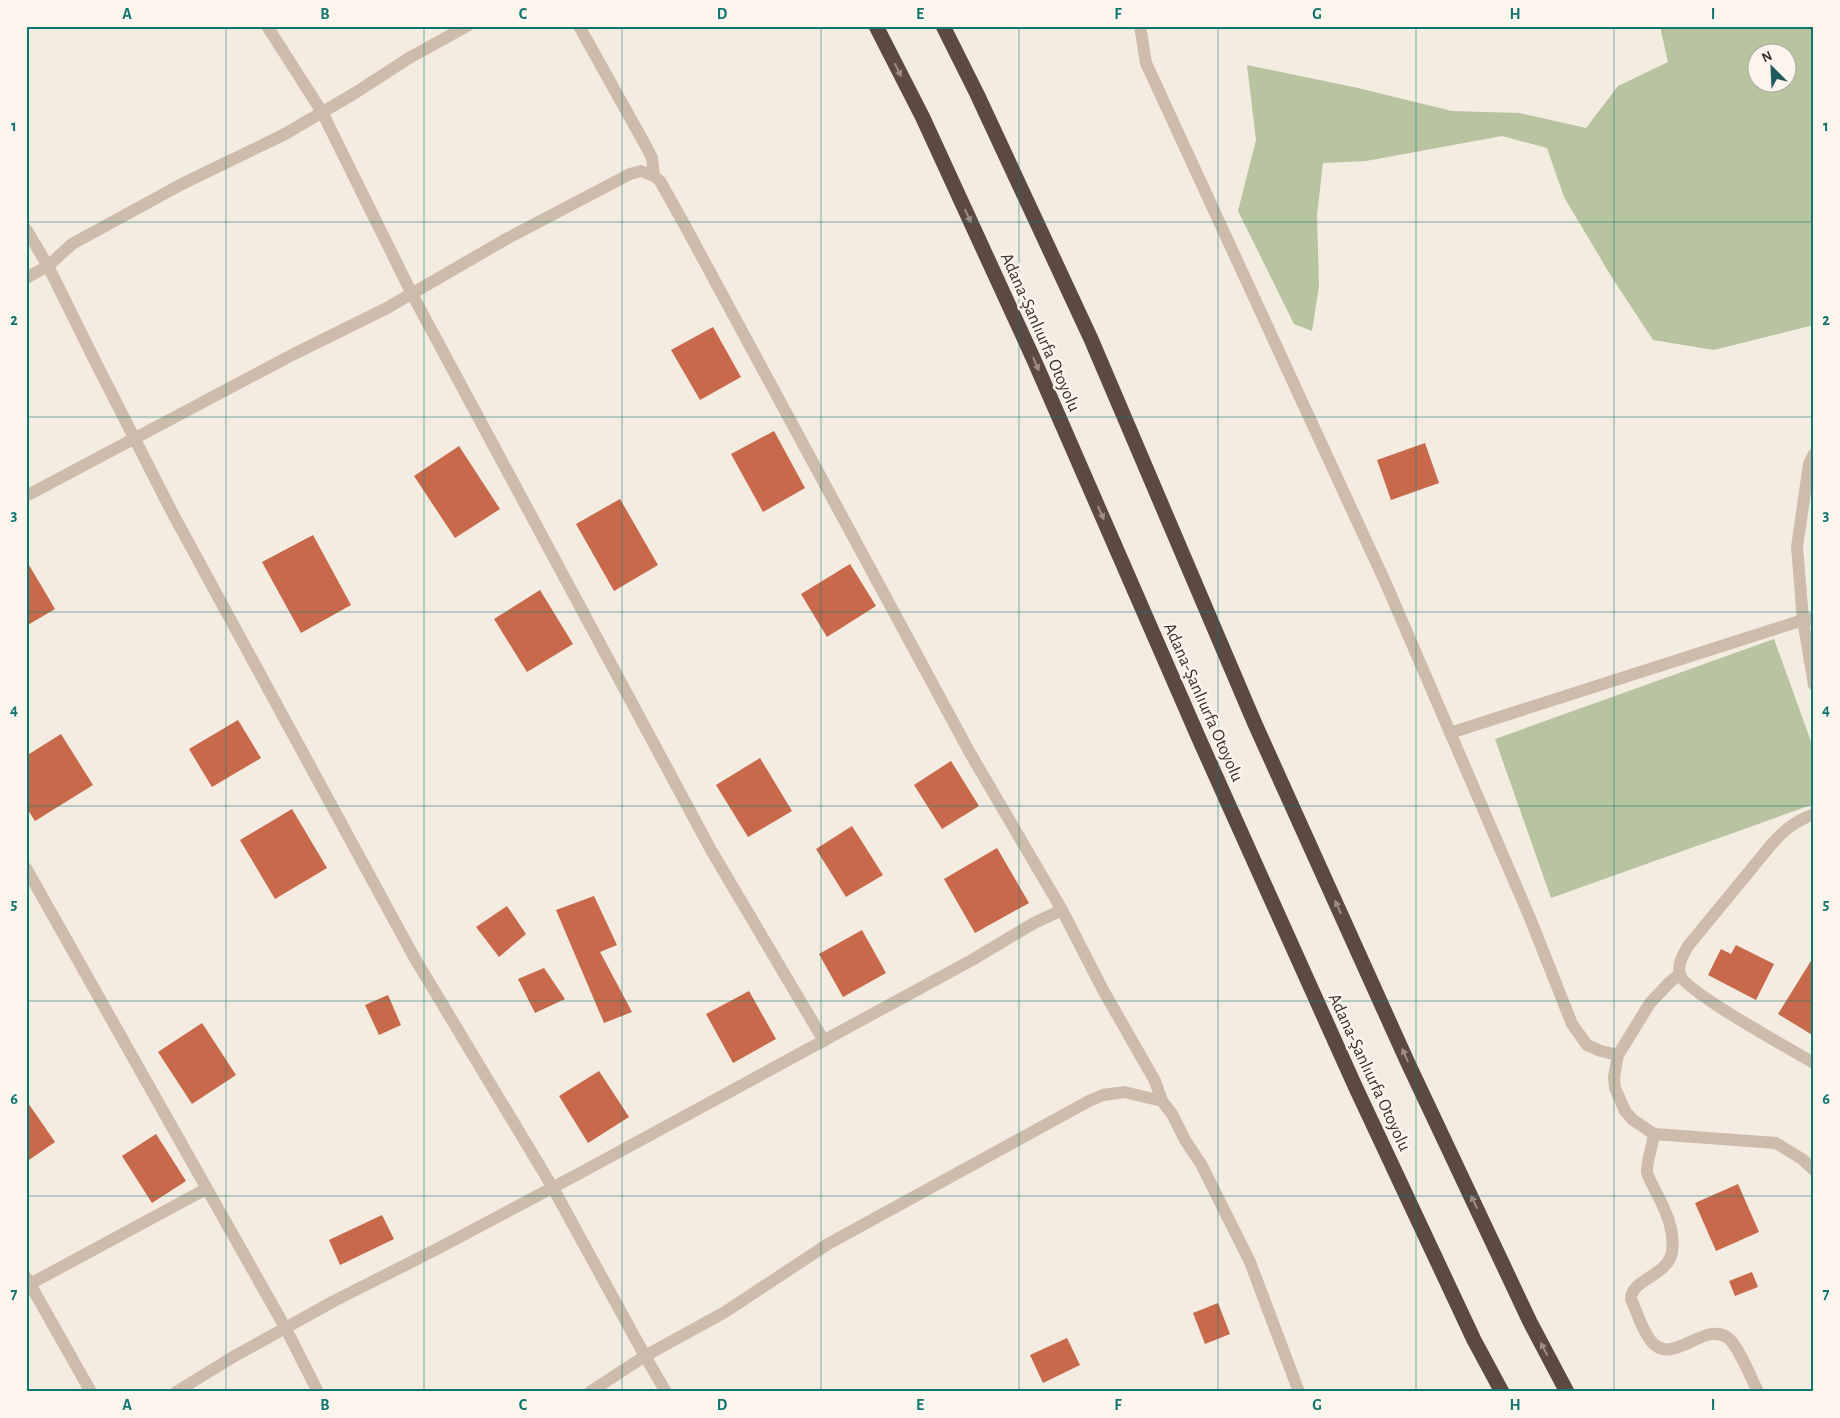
<svg xmlns="http://www.w3.org/2000/svg" width="1840" height="1418" font-family="'Alegreya Sans',sans-serif">
	<style>
		.green { fill: #b8c4a0; fill-rule: evenodd }
		.building { fill: #c8694b }
		.lines { fill: none; stroke-linecap: round; stroke-linejoin: round }
		.street { stroke: #cdbbac; stroke-width: 12 }
		.highway { stroke: #5c4a42; stroke-width: 15 }
		.oneway { fill: #9c8e87 }
		.grid { fill: none; stroke: #0f766e; stroke-width: 1; stroke-opacity: 0.55 }
		.labels { text-anchor: middle; stroke-width: 5; stroke-linejoin: round; paint-order: stroke }
		.street-label { font-size: 18px; fill: #3b302b; stroke: #fbf5ee }
		.neatline { fill: none; stroke: #0f766e; stroke-width: 2 }
		.grid-label { font-size: 16px; text-anchor: middle; font-weight: bold; fill: #0f766e }
	</style>
	<rect width="100%" height="100%" fill="#f4ebe1"/>
	<g class="green">
		<path d="M1660,26H1814V325L1714,350L1653,340L1611,276L1564,197L1547,148L1502,136L1366,161L1323,163L1317,215L1319,286L1312,331L1294,324L1238,211L1256,140L1247,65L1358,88L1452,111L1519,113L1586,128L1618,86L1668,62ZM1758,52H1788V82H1758Z"/>
		<path d="M1774,639L1814,750V804L1551,898L1495,739Z"/>
	</g>
	<g class="building">
		<path d="M713,327L741,377L700,400L671,350Z"/>
		<path d="M774,431L805,488L763,512L731,454Z"/>
		<path d="M1425,443L1439,483L1391,500L1377,460Z"/>
		<path d="M459,446L500,509L455,538L414,476Z"/>
		<path d="M620,499L658,565L614,591L576,524Z"/>
		<path d="M313,535L351,605L301,633L262,562Z"/>
		<path d="M26,560L55,609L26,626Z"/>
		<path d="M850,564L876,606L827,637L801,594Z"/>
		<path d="M540,590L573,644L527,672L494,619Z"/>
		<path d="M238,720L261,758L212,787L189,749Z"/>
		<path d="M61,734L93,785L35,821L26,807V756Z"/>
		<path d="M760,758L792,811L748,837L716,785Z"/>
		<path d="M951,761L979,806L942,829L914,785Z"/>
		<path d="M292,809L327,868L275,899L240,840Z"/>
		<path d="M852,826L883,875L846,897L816,849Z"/>
		<path d="M997,848L1029,903L975,933L944,879Z"/>
		<path d="M594,896L617,945L600,952L632,1012L604,1023L556,910Z"/>
		<path d="M507,906L526,934L499,957L476,927Z"/>
		<path d="M862,930L886,973L843,997L819,954Z"/>
		<path d="M1736,945L1774,964L1756,1000L1708,975L1721,949L1731,954Z"/>
		<path d="M1814,956V1036L1778,1014Z"/>
		<path d="M544,968L565,999L535,1013L518,979Z"/>
		<path d="M749,991L776,1039L733,1063L706,1014Z"/>
		<path d="M388,995L401,1025L379,1035L365,1005Z"/>
		<path d="M202,1023L236,1075L192,1104L158,1052Z"/>
		<path d="M599,1071L629,1117L588,1143L559,1096Z"/>
		<path d="M26,1100L55,1142L26,1162Z"/>
		<path d="M156,1134L186,1181L152,1203L122,1156Z"/>
		<path d="M1738,1184L1759,1232L1716,1251L1695,1203Z"/>
		<path d="M382,1215L394,1239L340,1265L329,1240Z"/>
		<path d="M1752,1272L1758,1287L1735,1296L1729,1281Z"/>
		<path d="M1218,1303L1230,1334L1205,1344L1193,1313Z"/>
		<path d="M1067,1338L1080,1365L1043,1383L1030,1355Z"/>
	</g>
	<g class="lines">
		<g class="street">
			<path d="M267,26L322,112L412,294L711,850L824,1041"/>
			<path d="M579,26L647,148L652,158L654,176"/>
			<path d="M1140,26L1146,63L1387,586L1530,918L1572,1024L1587,1045L1601,1051L1618,1055"/>
			<path d="M26,229L48,266L95,361L173,514L414,957L553,1188L645,1356L666,1392"/>
			<path d="M26,278L48,266L72,244L182,184L285,134L355,93L409,58L467,26"/>
			<path d="M1814,454L1809,464L1797,547L1803,620L1814,685"/>
			<path d="M26,496L292,355L387,308L508,238L630,174L641,171L654,176L660,181L683,222L970,753L1062,910L1103,990L1155,1081L1162,1101"/>
			<path d="M1450,733L1803,620L1814,619"/>
			<path d="M1814,814C1794,822 1785,829 1771,845L1688,946C1683,955 1677,964 1680,975C1685,991 1793,1051 1814,1063"/>
			<path d="M26,868L286,1329L318,1392"/>
			<path d="M1680,974L1670,982L1650,1003L1618,1055L1614,1077L1615,1088L1625,1111L1633,1120L1654,1134L1776,1143L1802,1159L1814,1170"/>
			<path d="M1654,1134C1653,1143 1646,1165 1647,1172C1648,1178 1653,1185 1655,1190C1665,1209 1675,1229 1672,1252C1668,1276 1631,1279 1631,1299C1637,1312 1642,1330 1651,1341C1672,1368 1704,1320 1728,1338C1738,1345 1752,1380 1758,1392"/>
			<path d="M26,1277L91,1392"/>
			<path d="M30,1284L206,1189"/>
			<path d="M176,1392L233,1357L334,1301L437,1249L582,1172L972,960L1034,923L1062,910"/>
			<path d="M590,1392L645,1356L725,1312L828,1244L1089,1101L1103,1095L1124,1092L1162,1101L1172,1114L1185,1140L1201,1164L1250,1262L1299,1392"/>
		</g>
		<g class="highway">
			<path d="M876,26L923,118L1034,360L1200,741L1355,1086L1474,1340L1502,1392"/>
			<path d="M943,26L977,94L1091,339L1255,724L1407,1061L1530,1322L1567,1392"/>
		</g>
	</g>
	<defs><path id="oneway-solid" d="M-6-.8H1V-3.2L6.5 0L1 3.2V.8H-6Z" transform="scale(1.25)"/></defs>
	<g class="oneway">
		<use href="#oneway-solid" transform="translate(898 70) rotate(63)"/>
		<use href="#oneway-solid" transform="translate(968 216) rotate(65)"/>
		<use href="#oneway-solid" transform="translate(1036 364) rotate(66)"/>
		<use href="#oneway-solid" transform="translate(1101 513) rotate(66)"/>
		<use href="#oneway-solid" transform="translate(1338 907) rotate(-114)"/>
		<use href="#oneway-solid" transform="translate(1405 1055) rotate(-114)"/>
		<use href="#oneway-solid" transform="translate(1474 1202) rotate(-115)"/>
		<use href="#oneway-solid" transform="translate(1544 1349) rotate(-118)"/>
	</g>
	<path class="grid" d="M226,26V1392M424,26V1392M622,26V1392M821,26V1392M1019,26V1392M1218,26V1392M1416,26V1392M1614,26V1392M26,222H1814M26,417H1814M26,612H1814M26,806H1814M26,1001H1814M26,1196H1814"/>
	<g class="labels">
		<g class="street-label">
			<text transform="translate(1041 332) rotate(66)" y="6">Adana-Şanlıurfa Otoyolu</text>
			<text transform="translate(1204 702) rotate(66)" y="6">Adana-Şanlıurfa Otoyolu</text>
			<text transform="translate(1370 1072) rotate(65)" y="6">Adana-Şanlıurfa Otoyolu</text>
		</g>
	</g>
	<rect width="1840" height="1418" fill="none" stroke="#fbf5ee" stroke-width="55"/>
	<g transform="translate(1772 68) rotate(336)"><circle r="24" fill="#fbf5ee" stroke="#aea6a0"/>
	<path d="M0-4L9 19L0 12L-9 19Z" fill="#1f5a5e"/>
	<text y="-8" font-size="14" font-weight="bold" text-anchor="middle" fill="#3b302b">N</text>
	</g>
	<rect x="28" y="28" width="1784" height="1362" class="neatline"/>
	<g class="grid-label">
		<text x="127" y="19">A</text>
		<text x="325" y="19">B</text>
		<text x="523" y="19">C</text>
		<text x="722" y="19">D</text>
		<text x="920" y="19">E</text>
		<text x="1118" y="19">F</text>
		<text x="1317" y="19">G</text>
		<text x="1515" y="19">H</text>
		<text x="1713" y="19">I</text>
		<text x="14" y="131">1</text>
		<text x="1826" y="131">1</text>
		<text x="14" y="325">2</text>
		<text x="1826" y="325">2</text>
		<text x="14" y="520">3</text>
		<text x="1826" y="520">3</text>
		<text x="14" y="715">4</text>
		<text x="1826" y="715">4</text>
		<text x="14" y="909">5</text>
		<text x="1826" y="909">5</text>
		<text x="14" y="1104">6</text>
		<text x="1826" y="1104">6</text>
		<text x="14" y="1299">7</text>
		<text x="1826" y="1299">7</text>
		<text x="127" y="1410">A</text>
		<text x="325" y="1410">B</text>
		<text x="523" y="1410">C</text>
		<text x="722" y="1410">D</text>
		<text x="920" y="1410">E</text>
		<text x="1118" y="1410">F</text>
		<text x="1317" y="1410">G</text>
		<text x="1515" y="1410">H</text>
		<text x="1713" y="1410">I</text>
	</g>
</svg>
